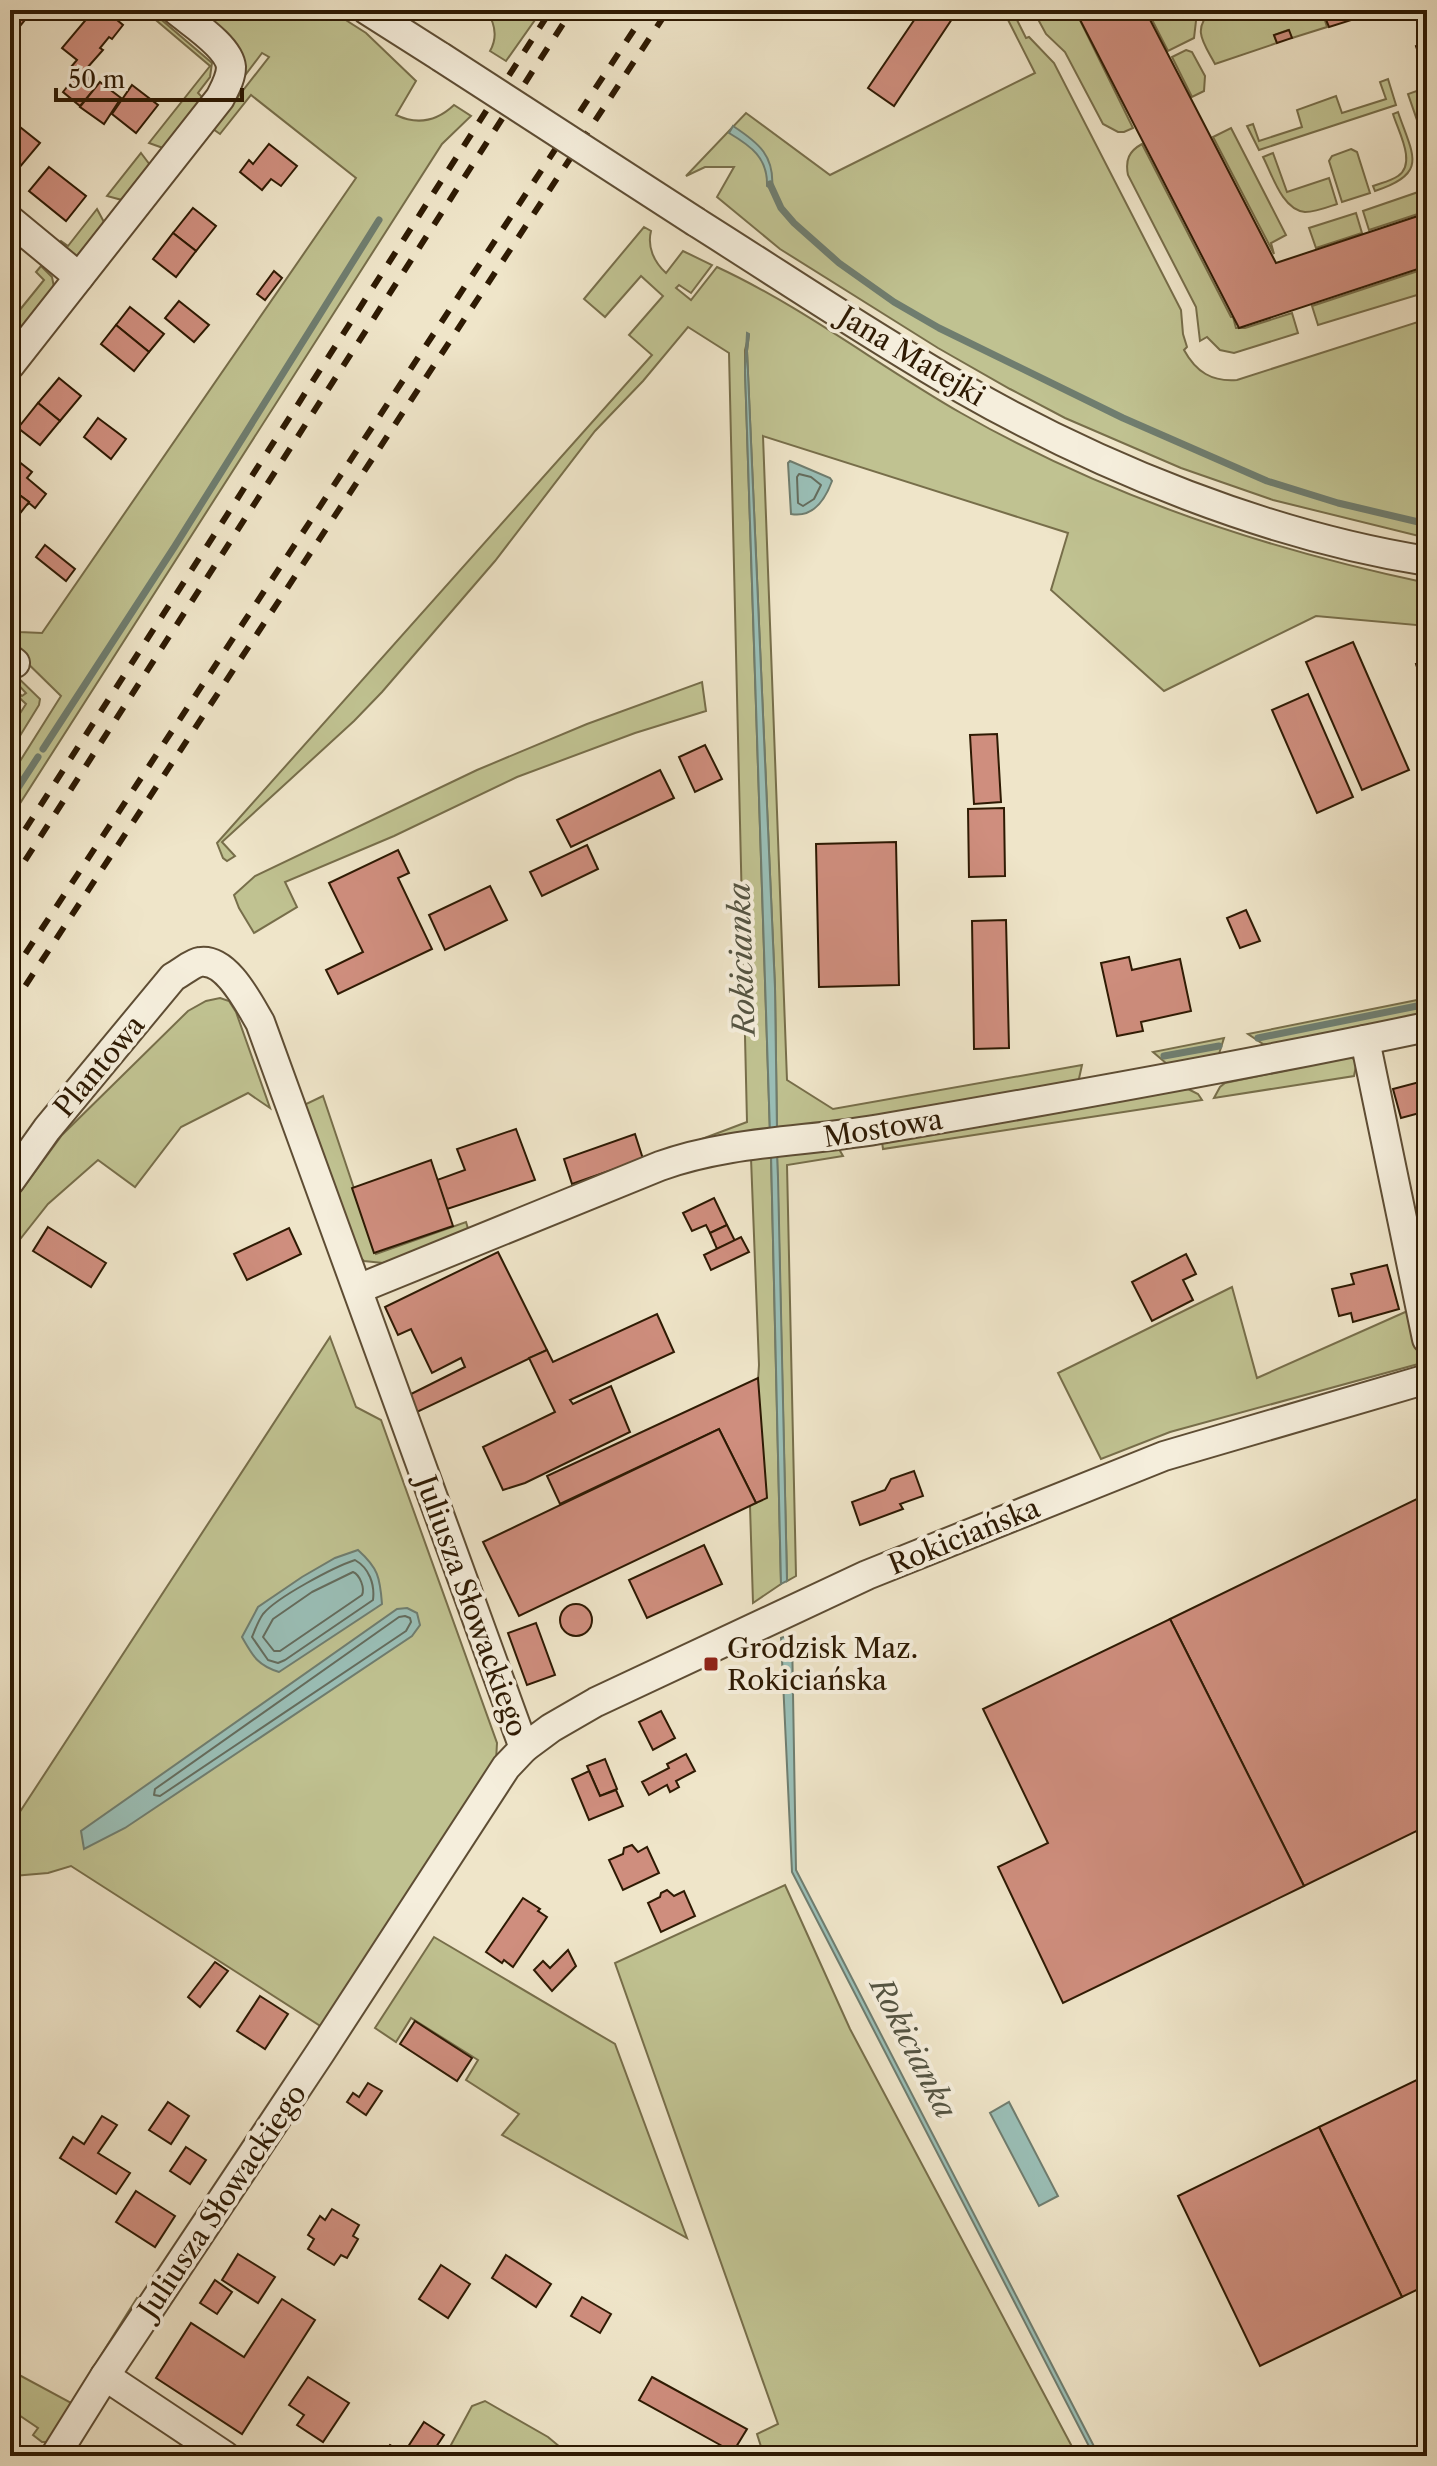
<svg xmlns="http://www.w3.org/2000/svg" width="1437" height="2466" font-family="'Libre Caslon Text',serif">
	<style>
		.green { fill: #c0c291; stroke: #776e4a; stroke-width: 2 }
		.water { fill: #9abfb7; stroke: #6f7d6f; stroke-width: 2 }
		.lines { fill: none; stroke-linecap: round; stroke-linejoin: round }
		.shore { stroke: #646c5d; stroke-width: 2 }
		.stream { stroke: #6f7d6f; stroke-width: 7 }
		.building { fill: #cf8e7e; stroke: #2e1a03; stroke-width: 2 }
		.minor-casing { stroke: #5e4d34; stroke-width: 32 }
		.minor { stroke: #f5eedc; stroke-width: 28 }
		.rail { stroke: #2e1a03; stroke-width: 6; stroke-dasharray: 14 14; stroke-linecap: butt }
		.minor-bridge-casing { stroke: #5e4d34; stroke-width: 32; stroke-linecap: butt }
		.minor-bridge { stroke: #f5eedc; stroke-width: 28 }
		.poi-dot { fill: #8f2418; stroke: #f5eedc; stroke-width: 3 }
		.labels { text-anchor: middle; stroke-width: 8; stroke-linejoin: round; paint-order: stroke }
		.street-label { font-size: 28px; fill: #2e1a03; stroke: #f5eedc }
		.poi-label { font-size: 28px; fill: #2e1a03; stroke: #f5eedc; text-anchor: start }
		.water-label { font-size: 30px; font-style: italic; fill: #545442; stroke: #f5eedc }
	</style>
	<rect width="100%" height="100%" fill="#efe5c9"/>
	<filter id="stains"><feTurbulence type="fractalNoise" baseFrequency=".0025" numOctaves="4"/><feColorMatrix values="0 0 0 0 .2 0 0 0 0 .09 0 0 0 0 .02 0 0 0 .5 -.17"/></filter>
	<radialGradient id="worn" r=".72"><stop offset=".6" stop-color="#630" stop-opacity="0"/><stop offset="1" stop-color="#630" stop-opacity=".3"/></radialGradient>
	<g class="green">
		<path d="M144,10H150L212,63L210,77L198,93L203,98L163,148L149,143L210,66Z"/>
		<path d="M193,10H330L366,33L416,81L396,115C417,125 437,121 454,105L471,116L442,144L10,819V777L61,696L10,646V624L19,632L42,633L356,178L251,95L220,134L213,129L269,57L262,53L237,86Z"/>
		<path d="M486,10H542L506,61L490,51C498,37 495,23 486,10Z"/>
		<path d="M1003,10H1012L1026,38L1029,37L1054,63L1181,310L1183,334L1187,347L1184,350C1196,372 1212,382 1237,380L1427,319V323L1420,326L1427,334V538L1273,500L1181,468L1065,418L1010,389L938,348L780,249L717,197L734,167H705L686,176L746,113L830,175L1035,73Z"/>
		<path d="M1033,10H1075L1133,128L1124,132H1118L1103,124L1065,52L1046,34Z"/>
		<path d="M1147,10H1204L1196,21L1194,38L1168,51Z"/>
		<path d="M1212,10H1335L1323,14L1327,27L1292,38L1288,30L1274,35L1277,43L1215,64C1204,43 1191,30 1212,10Z"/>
		<path d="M1186,50L1192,52L1205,76L1204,91L1192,97L1172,57Z"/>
		<path d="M1388,79L1396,105L1259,150L1247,126L1253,124L1259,141L1302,127L1297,110L1336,96L1342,113L1386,99L1380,82Z"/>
		<path d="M1425,88L1427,89V120L1418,123L1408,94Z"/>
		<path d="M1398,112C1413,156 1429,173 1375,191L1373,186C1381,183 1391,181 1398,176C1417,163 1398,131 1393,114Z"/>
		<path d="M1231,128L1286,235L1271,243L1274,254L1213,137Z"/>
		<path d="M1142,144L1231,317H1233L1236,328H1245L1292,313L1298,333L1234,353L1220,350L1207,337L1200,341L1196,307L1128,175C1125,160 1129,151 1142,144Z"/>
		<path d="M1351,149L1357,152L1370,193L1342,202L1329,161L1332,156Z"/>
		<path d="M141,153L150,165L122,200L107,196Z"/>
		<path d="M1273,153L1287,192L1329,178L1337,204C1328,207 1316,212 1305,212C1282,210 1272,174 1263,157Z"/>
		<path d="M1427,189V211L1369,230L1363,211Z"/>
		<path d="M97,209L105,224L79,257L73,259L53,249L61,241L68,246Z"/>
		<path d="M1356,213L1362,233L1316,248L1309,228Z"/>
		<path d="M644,227L651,231C647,247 654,262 666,273L683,251L712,265L691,293L679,285L676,288L691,300L717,267C803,307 879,366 961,413C1106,496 1265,549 1427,583V626L1316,616L1164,691L1051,590L1068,533L763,436L787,1080L833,1109L1082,1065L1078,1083L777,1132L775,988L747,351L749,334L745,350V370L770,1133L678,1148L747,1122L729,353L688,327L643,381L595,431L495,561L382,692L354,721L222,842L235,856L227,861L223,858L217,843L652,355L629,335L663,296L641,276L605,317L584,299Z"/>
		<path d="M41,266L52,277L54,287L21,332L10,322L44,280L36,272Z"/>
		<path d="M1427,268V292L1318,325L1312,306Z"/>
		<path d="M10,670L40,699L39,705L10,752V729L26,704L10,689V685L22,696L26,693L10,676Z"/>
		<path d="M702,682L706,711L635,733L517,777L394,836L285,882L297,907L254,933L239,908L234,895L255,876L477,770L587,724Z"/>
		<path d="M220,998L229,1001L236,1012L270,1108L248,1093L181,1127L135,1187L98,1160L48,1204L10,1252V1206L62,1135L188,1011L206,1001Z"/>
		<path d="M1427,998V1009L1419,1015L1272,1045L1263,1044L1248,1034Z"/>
		<path d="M1224,1038L1219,1054L1167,1064L1153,1052Z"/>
		<path d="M1350,1057L1357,1061L1354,1076L1214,1098L1220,1087L1225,1083Z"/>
		<path d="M1188,1089L1198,1094L1202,1100L883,1149L882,1142L1136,1095Z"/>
		<path d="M323,1096L376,1254L466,1222L470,1235L383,1263L364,1261L353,1251L304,1105Z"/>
		<path d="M839,1149L843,1156L787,1165L796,1576L787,1581L777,1154Z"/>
		<path d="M771,1154L781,1584L753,1603L750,1506L759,1365L751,1158Z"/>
		<path d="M1232,1287L1257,1378L1412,1309L1422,1363L1170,1432L1101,1459L1058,1373Z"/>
		<path d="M330,1337L356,1407L381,1420L497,1743L496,1761L322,2027L71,1866L48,1873L13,1876L10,1879V1827Z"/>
		<path d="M785,1885L850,2029L1077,2456H764L757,2434L778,2424L615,1963Z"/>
		<path d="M434,1937L615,2044L687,2238L502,2135L519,2114L466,2080L478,2060L411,2018L396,2042L375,2028Z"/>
		<path d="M137,2298L145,2303L54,2442H42L33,2435L38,2428L10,2409V2370L71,2403Z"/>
		<path d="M485,2401L548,2437L566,2452L564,2456H445L472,2406Z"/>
	</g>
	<g class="water">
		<path d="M733,126C759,143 775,156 772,189L767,186C768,158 751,146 729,133Z"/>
		<path d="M747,333L749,334L747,351L775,988L777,1132L770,1133L745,370Z"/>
		<path d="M790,461L830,478L832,481C825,500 813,518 791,514L788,463Z"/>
		<path d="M771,1154H777L778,1178L787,1581L781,1584Z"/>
		<path d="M358,1550C378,1568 380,1577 382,1604L279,1672C257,1665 253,1656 242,1637L258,1607L302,1577L335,1558Z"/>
		<path d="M407,1608L417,1613L420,1625L412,1636L125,1828L84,1849L81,1831L397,1609Z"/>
		<path d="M792,1634L796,1870L1099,2456H1094L792,1872L781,1638Z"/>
		<path d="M1009,2102L1058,2196L1039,2206L990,2113Z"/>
	</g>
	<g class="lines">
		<g class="shore">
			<path d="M799,474L811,477L821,485L814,499L803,506L798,503L797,477Z"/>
			<path d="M355,1560C369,1568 375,1584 373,1600L285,1660L278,1663L268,1660L252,1637C255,1630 258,1621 263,1614C277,1597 334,1567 355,1560Z"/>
			<path d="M353,1572C360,1575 365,1588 362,1595L280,1651H274L263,1637L273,1619L312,1592Z"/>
			<path d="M405,1616L410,1618L411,1622L406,1631L160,1796L154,1795L155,1789L399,1617Z"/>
		</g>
		<g class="stream">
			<path d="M770,184L781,208L794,223L839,263L894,302L939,328L1123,418L1267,481L1338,503L1427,524"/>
			<path d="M43,749L175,546L379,220"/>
			<path d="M10,800L38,757"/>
			<path d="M1258,1038L1427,1004"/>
			<path d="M1164,1056L1219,1046"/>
		</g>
	</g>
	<g class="building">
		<path d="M10,10H33L12,36L10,34Z"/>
		<path d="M94,10H105L123,25L112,39L109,37L100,48L103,50L87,68L93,73L88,79L97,86L80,106L63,92L78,73L71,67L77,60L62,48Z"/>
		<path d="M921,10H958L894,106L868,88Z"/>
		<path d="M1075,10H1145L1276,263L1427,213V266L1239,328Z"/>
		<path d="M1338,10H1358L1361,17L1329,27L1324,15Z"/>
		<path d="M1289,30L1292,38L1277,43L1274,35Z"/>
		<path d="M1427,42V79L1416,46Z"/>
		<path d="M100,82L121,98L104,124L80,107Z"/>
		<path d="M132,85L158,105L136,133L112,114Z"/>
		<path d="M20,127L40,143L14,174L10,171V139Z"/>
		<path d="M269,144L297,166L281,186L271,179L262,190L240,172L249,160L253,164Z"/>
		<path d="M49,167L86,196L66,221L29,191Z"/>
		<path d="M193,208L216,226L196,251L173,233Z"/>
		<path d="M173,233L196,251L176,277L153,259Z"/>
		<path d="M274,271L282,278L265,300L257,294Z"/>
		<path d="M179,301L209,325L194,342L165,318Z"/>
		<path d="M130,307L164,334L149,352L116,325Z"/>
		<path d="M116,325L149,352L134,371L101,344Z"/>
		<path d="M59,378L81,396L60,421L38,403Z"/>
		<path d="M38,403L60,421L40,445L18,428Z"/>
		<path d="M98,418L126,439L111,459L84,437Z"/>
		<path d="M13,457L32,472L27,478L46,494L35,508L29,503L27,505L29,502L10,488V464L17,470L20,466L10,459Z"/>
		<path d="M10,488L29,502L14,521L10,518Z"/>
		<path d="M45,545L75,569L66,581L36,557Z"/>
		<path d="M1353,642L1409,770L1362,790L1306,662Z"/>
		<path d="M1427,661V699L1416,664Z"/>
		<path d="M1308,694L1353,797L1317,813L1272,710Z"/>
		<path d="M997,734L1001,802L974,804L970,735Z"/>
		<path d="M705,745L722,779L695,792L679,757Z"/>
		<path d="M660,770L674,798L571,847L557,820Z"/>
		<path d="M1004,808L1005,876L969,877L968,809Z"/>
		<path d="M896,842L899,985L819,987L816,844Z"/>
		<path d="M587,845L598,869L542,896L530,872Z"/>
		<path d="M398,850L409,873L398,878L432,949L338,994L326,970L363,952L329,883Z"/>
		<path d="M490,886L507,920L445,950L429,915Z"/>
		<path d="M1246,910L1260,941L1240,948L1227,918Z"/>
		<path d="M1006,920L1009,1048L974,1049L972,921Z"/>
		<path d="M1129,957L1132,970L1180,959L1191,1011L1141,1022L1143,1031L1117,1036L1101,963Z"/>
		<path d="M1427,1080V1111L1401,1118L1393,1089Z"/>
		<path d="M516,1129L535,1180L447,1209L437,1180L465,1170L457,1149Z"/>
		<path d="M635,1134L643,1159L572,1184L564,1159Z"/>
		<path d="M431,1160L453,1226L374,1253L352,1188Z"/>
		<path d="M714,1198L727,1225L710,1233L706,1225L692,1231L683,1213Z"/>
		<path d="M727,1225L735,1241L717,1249L710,1233Z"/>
		<path d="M48,1227L106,1263L91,1287L33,1251Z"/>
		<path d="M289,1228L301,1254L247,1280L234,1254Z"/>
		<path d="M741,1237L749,1252L711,1270L704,1255Z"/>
		<path d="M498,1252L547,1350L417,1412L409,1395L465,1367L461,1358L432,1373L411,1329L398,1335L385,1307Z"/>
		<path d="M1186,1254L1196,1274L1183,1280L1193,1300L1152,1321L1132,1282Z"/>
		<path d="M1387,1265L1399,1309L1353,1322L1351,1313L1339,1316L1332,1289L1354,1284L1351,1274Z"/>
		<path d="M657,1314L674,1352L570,1400L573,1404L611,1386L630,1432L525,1483L503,1490L483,1447L555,1412L529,1358L547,1350L553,1362Z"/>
		<path d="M758,1378L767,1498L756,1503L719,1429L560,1504L547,1476Z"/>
		<path d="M719,1429L756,1503L519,1616L483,1542Z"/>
		<path d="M914,1471L923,1496L900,1504L903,1509L860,1525L852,1502L885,1490L891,1479Z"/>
		<path d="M1427,1494V1826L1304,1886L1170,1619Z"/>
		<path d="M704,1545L722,1584L647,1618L629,1580Z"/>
		<circle cx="576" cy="1620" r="16"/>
		<path d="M1170,1619L1304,1886L1063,2003L998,1867L1048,1843L983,1709Z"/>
		<path d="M536,1623L555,1675L527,1685L508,1633Z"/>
		<path d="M661,1711L675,1738L653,1750L639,1722Z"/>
		<path d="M686,1754L695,1771L676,1781L679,1787L670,1792L667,1785L649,1795L642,1782L669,1768L667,1764Z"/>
		<path d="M605,1759L617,1789L600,1796L587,1766Z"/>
		<path d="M589,1771L600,1796L616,1790L623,1806L589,1820L572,1779Z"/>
		<path d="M632,1845L638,1852L647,1847L659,1873L623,1890L609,1860L623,1854L624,1848Z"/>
		<path d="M667,1890L674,1896L684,1891L695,1916L661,1932L648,1903L660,1897L661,1893Z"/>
		<path d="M523,1898L540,1909L538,1911L547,1917L513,1967L504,1960L502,1963L486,1952Z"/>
		<path d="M568,1950L576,1966L552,1991L534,1970L543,1961L550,1968Z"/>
		<path d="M215,1962L228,1971L200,2007L188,1997Z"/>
		<path d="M260,1996L288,2014L265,2049L237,2031Z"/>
		<path d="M415,2021L472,2058L457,2081L400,2044Z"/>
		<path d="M1427,2075V2285L1402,2297L1319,2127Z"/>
		<path d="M368,2083L382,2091L366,2115L347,2102L353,2093L359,2097Z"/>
		<path d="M168,2102L189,2116L171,2144L149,2130Z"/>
		<path d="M102,2116L117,2125L98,2153L130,2173L116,2194L60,2158L73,2137L84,2144Z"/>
		<path d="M1319,2127L1402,2297L1260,2366L1178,2196Z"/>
		<path d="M186,2147L206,2160L190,2184L170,2171Z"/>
		<path d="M136,2191L175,2216L155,2247L116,2222Z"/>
		<path d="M332,2209L359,2225L353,2236L358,2239L347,2258L341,2255L334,2265L308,2249L314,2239L308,2235L320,2216L325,2220Z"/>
		<path d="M238,2254L275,2277L258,2303L222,2280Z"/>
		<path d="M506,2255L551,2284L536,2307L492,2278Z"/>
		<path d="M441,2265L470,2284L448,2318L419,2299Z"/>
		<path d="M215,2280L232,2292L217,2314L200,2303Z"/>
		<path d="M582,2297L611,2314L600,2333L571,2316Z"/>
		<path d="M282,2299L315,2320L242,2434L156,2378L191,2323L244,2357Z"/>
		<path d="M308,2377L349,2403L323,2442L297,2425L304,2415L289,2405Z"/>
		<path d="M652,2377L747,2429L733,2452L639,2400Z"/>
		<path d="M424,2422L444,2435L430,2456H383L390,2445L404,2453Z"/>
	</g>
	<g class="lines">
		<g class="minor-casing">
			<g id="minor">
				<path d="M367,10L441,57"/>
				<path d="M10,220L79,277"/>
				<path d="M696,222C785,278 872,337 963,389C1101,468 1269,536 1427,561"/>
				<path d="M10,365L220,98C225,88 231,78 231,67C229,46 191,23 176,10"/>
				<path d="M10,659L15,663"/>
				<path d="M1365,1040L1427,1339"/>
				<path d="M10,1181L47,1129L173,977C181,973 192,963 200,962C227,958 249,1004 260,1022L524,1748L506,1767L320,2053L105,2376L55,2456"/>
				<path d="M358,1289L660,1166C732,1140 810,1142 886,1128C1067,1097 1247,1065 1427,1027"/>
				<path d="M524,1748L551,1728L596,1702L867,1575L1164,1456L1427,1379"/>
				<path d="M105,2376L225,2456"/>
			</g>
		</g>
		<use href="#minor" class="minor"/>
		<g class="rail">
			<path d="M10,853L551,10"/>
			<path d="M10,884L572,10"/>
			<path d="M10,977L647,10"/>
			<path d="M10,1009L668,10"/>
		</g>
		<g class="minor-bridge-casing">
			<path id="minor-bridge" d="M441,57L696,222"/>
		</g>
		<use href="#minor-bridge" class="minor-bridge"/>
	</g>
	<rect class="poi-dot" x="703" y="1656" width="16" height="16" rx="4"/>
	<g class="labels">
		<g class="street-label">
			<text transform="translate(912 356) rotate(31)" y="10">Jana Matejki</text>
			<text transform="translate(99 1066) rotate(-50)" y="10">Plantowa</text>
			<text transform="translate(883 1128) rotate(-9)" y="10">Mostowa</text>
			<text transform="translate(964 1536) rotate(-22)" y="10">Rokiciańska</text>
			<text transform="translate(472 1606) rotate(70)" y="10">Juliusza Słowackiego</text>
			<text transform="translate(222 2201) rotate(-56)" y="10">Juliusza Słowackiego</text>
		</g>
		<g class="poi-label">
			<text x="727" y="1658">Grodzisk Maz.<tspan x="727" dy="32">Rokiciańska</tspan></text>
		</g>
		<g class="water-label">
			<text transform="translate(742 959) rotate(-92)" y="10">Rokicianka</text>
			<text transform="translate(913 2048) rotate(63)" y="10">Rokicianka</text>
		</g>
	</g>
	<rect width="1437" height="2466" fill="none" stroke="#efe5c9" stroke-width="40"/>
	<rect x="12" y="12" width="1413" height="2442" fill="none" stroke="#2e1a03" stroke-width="4"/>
	<rect x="20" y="20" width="1397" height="2426" fill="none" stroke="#2e1a03" stroke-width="2"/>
	<path d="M56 88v12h186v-12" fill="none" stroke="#2e1a03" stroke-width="4"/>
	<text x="68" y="88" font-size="24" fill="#2e1a03" stroke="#f5eedc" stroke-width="6" paint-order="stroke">50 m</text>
	<rect width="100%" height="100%" filter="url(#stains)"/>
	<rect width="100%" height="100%" fill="url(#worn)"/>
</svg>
